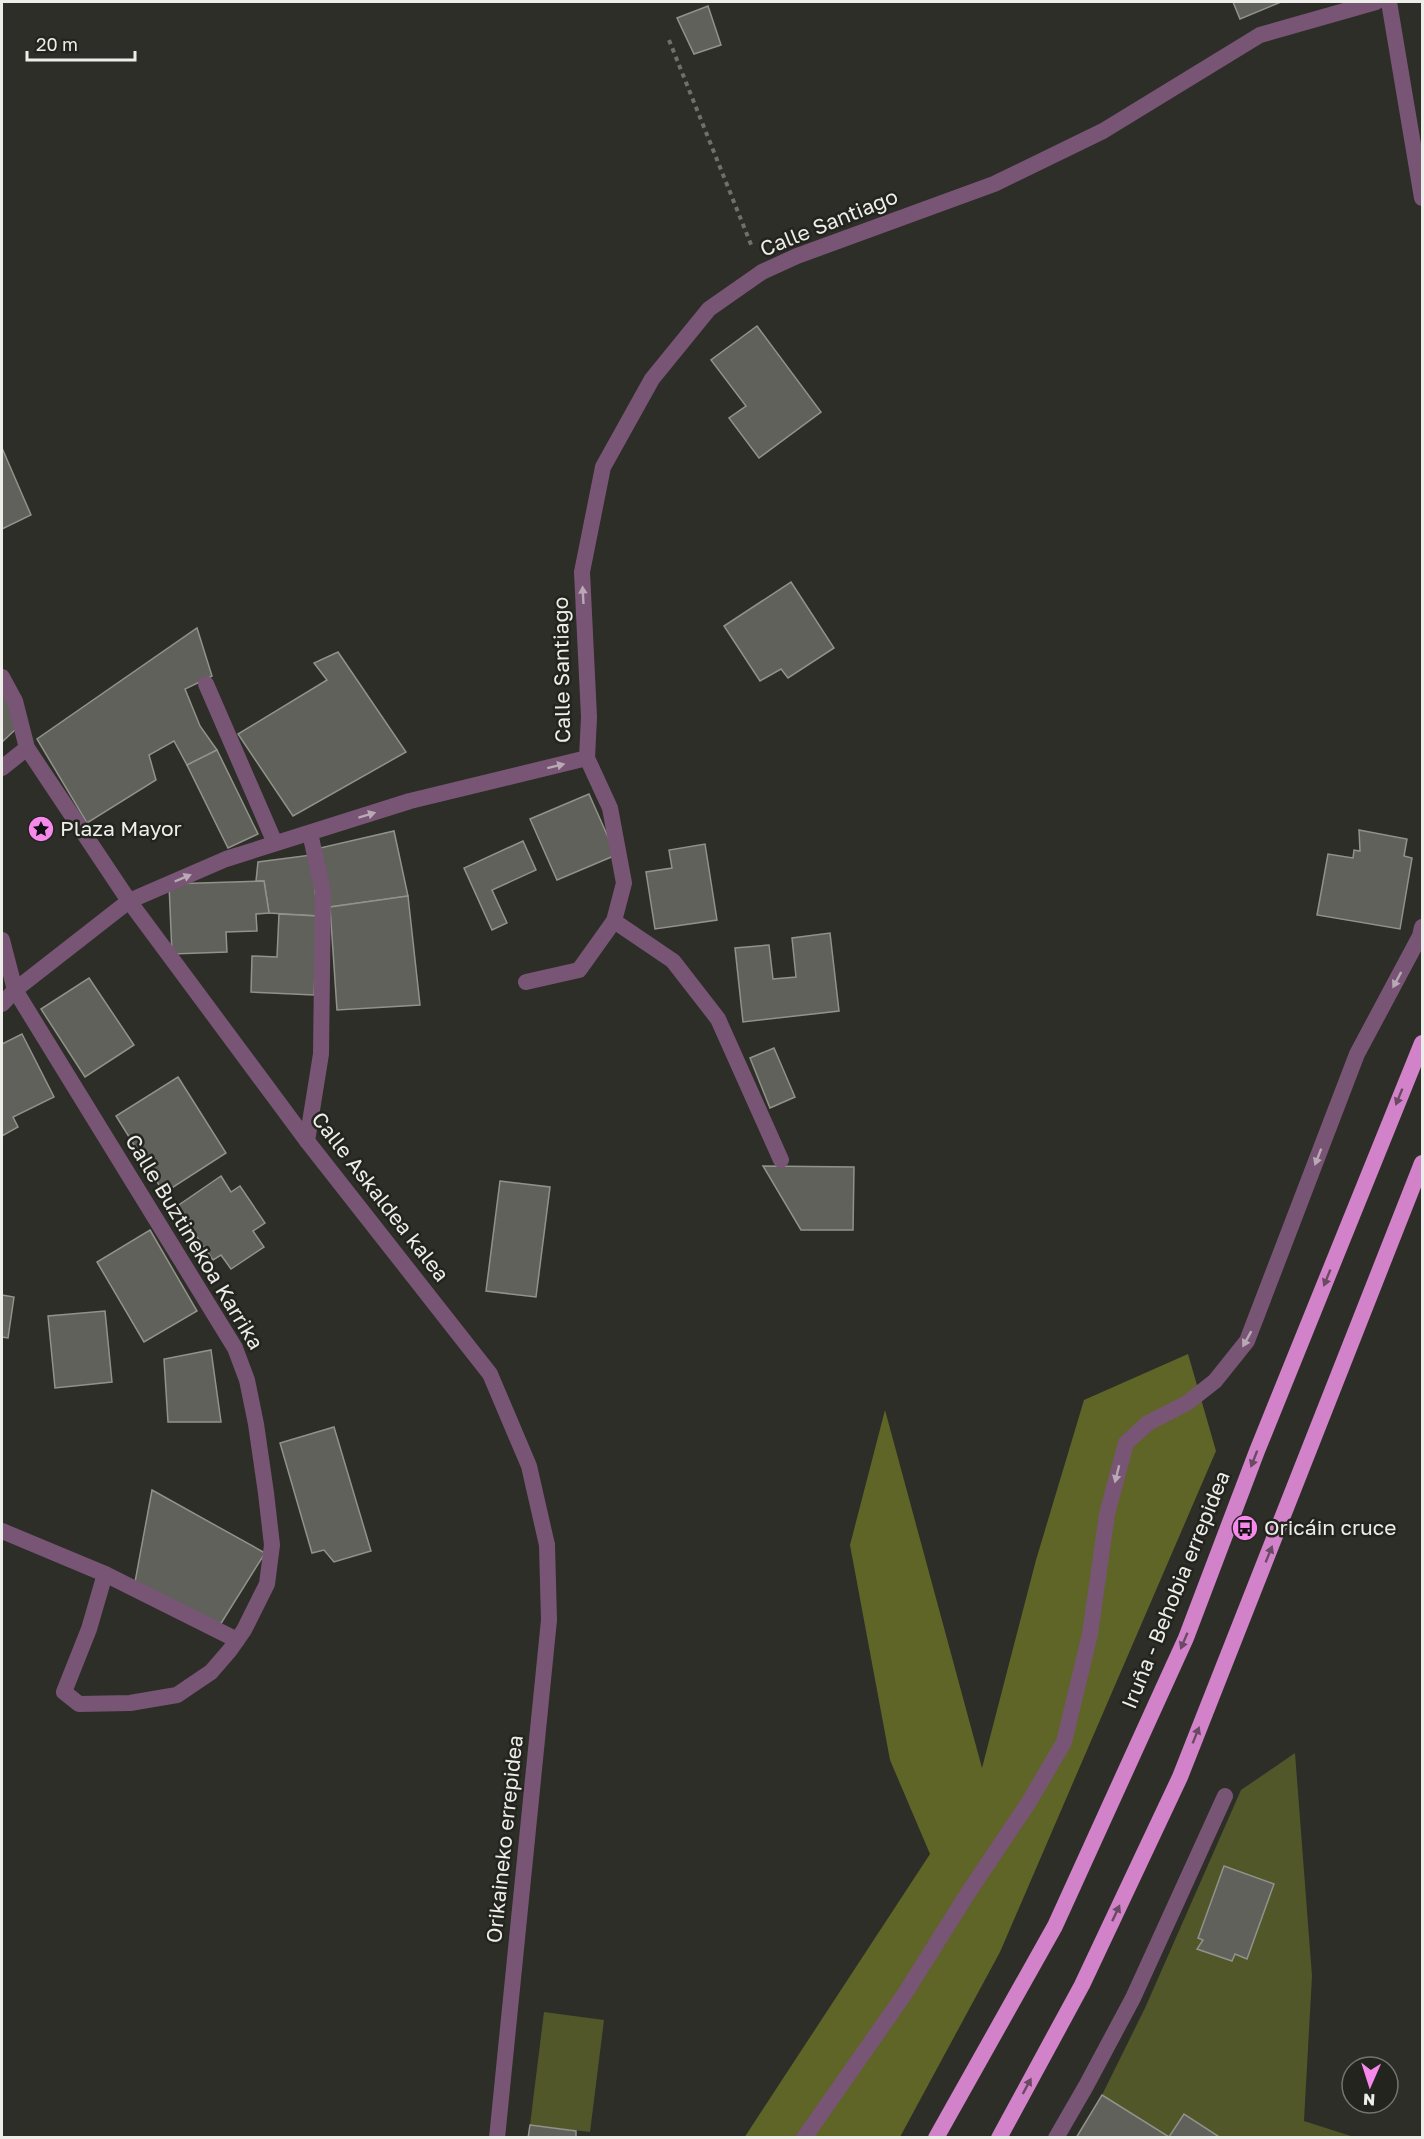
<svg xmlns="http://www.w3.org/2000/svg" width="1424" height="2139" font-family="'Golos Text',sans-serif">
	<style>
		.green { fill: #515729 }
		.forest { fill: #5e6527 }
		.building { fill: #60615a; stroke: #91938b; stroke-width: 1.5 }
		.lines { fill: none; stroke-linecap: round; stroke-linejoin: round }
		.path { stroke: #70706b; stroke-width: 4; stroke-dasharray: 4.5 4.5; stroke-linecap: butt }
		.service { stroke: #795575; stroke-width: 16 }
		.minor { stroke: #795575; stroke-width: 16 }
		.tertiary { stroke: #795575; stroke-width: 16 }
		.trunk { stroke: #d282c9; stroke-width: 16 }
		.oneway { fill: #b9a9b5 }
		.oneway2 { fill: #694a62 }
		.labels { text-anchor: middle; stroke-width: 5; stroke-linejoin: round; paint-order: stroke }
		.street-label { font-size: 21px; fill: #edede9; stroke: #23241e }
		.poi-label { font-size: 21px; fill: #edede9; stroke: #23241e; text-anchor: start }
	</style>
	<rect width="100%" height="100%" fill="#2d2e28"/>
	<g class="green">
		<path d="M1295,1753L1312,1976L1304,2121L1354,2137L1076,2138L1102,2095L1145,2008L1241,1790Z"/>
		<path d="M544,2012L604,2020L590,2132L530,2125Z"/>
	</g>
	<path class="forest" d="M1188,1354L1216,1451L1000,1952L900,2137L744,2138L930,1854L890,1760L850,1545L885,1410L982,1768L1036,1560L1084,1400Z"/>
	<g class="building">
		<path d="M1233,2H1281L1240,19Z"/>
		<path d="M708,6L721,45L694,54L677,18Z"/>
		<path d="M757,326L821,412L759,458L729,418L746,406L711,360Z"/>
		<path d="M2,448L31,515L2,529Z"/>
		<path d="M791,582L834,648L788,678L781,669L760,681L724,626Z"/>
		<path d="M197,628L212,676L185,689L200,726L217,750L187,765L174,741L149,755L156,780L87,823L37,739Z"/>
		<path d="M338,652L406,752L293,816L238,734L327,680L314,663Z"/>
		<path d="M2,685L18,727L2,742Z"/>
		<path d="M217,750L258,834L228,848L187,765Z"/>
		<path d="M589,794L616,855L557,880L530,819Z"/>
		<path d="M1359,830L1407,839L1404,856L1412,858L1400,929L1317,915L1328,854L1353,858L1354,850L1360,851Z"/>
		<path d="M394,831L408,896L330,907L320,848Z"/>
		<path d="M523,841L536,870L492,890L507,923L492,930L464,868Z"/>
		<path d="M705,844L717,920L655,929L646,872L672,868L669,850Z"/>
		<path d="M311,855L318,916L269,913L264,881H256L258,862Z"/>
		<path d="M264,881L269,913L256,914L257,931L226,932L227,952L172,954L169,884Z"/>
		<path d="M408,896L420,1005L337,1010L330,907Z"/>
		<path d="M279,914L318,916L314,995L251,992L252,956L277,957Z"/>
		<path d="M830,933L839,1011L743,1022L735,948L769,945L773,979L796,977L792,938Z"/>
		<path d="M89,978L134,1045L85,1077L41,1009Z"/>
		<path d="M22,1034L54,1097L13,1117L18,1127L2,1136V1044Z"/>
		<path d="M774,1048L795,1097L770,1108L750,1058Z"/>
		<path d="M178,1077L226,1153L164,1193L116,1116Z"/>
		<path d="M763,1166L854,1167L853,1230H801Z"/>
		<path d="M221,1176L231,1192L240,1186L265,1223L253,1231L264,1247L231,1269L221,1255L213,1260L176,1207Z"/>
		<path d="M500,1181L550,1187L536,1297L486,1291Z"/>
		<path d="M150,1230L197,1311L144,1342L97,1262Z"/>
		<path d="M2,1295L14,1297L8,1338L2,1337Z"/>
		<path d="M105,1311L112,1382L55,1388L48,1316Z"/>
		<path d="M211,1350L221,1422H168L164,1359Z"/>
		<path d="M334,1427L371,1551L334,1562L324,1550L312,1553L280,1443Z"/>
		<path d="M152,1490L265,1553L220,1625L135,1582Z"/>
		<path d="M1224,1866L1274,1884L1247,1959L1235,1954L1232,1961L1197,1949L1203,1940L1198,1938Z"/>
		<path d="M1102,2095L1169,2137L1184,2114L1221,2138H1076Z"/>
		<path d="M530,2125L576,2131V2138H528Z"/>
	</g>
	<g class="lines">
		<path class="path" d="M669,40L752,247"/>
		<path class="service" d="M1056,2138L1086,2086L1133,1998L1225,1796"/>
		<g class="minor">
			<path d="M2,677L15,701L27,748L129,901L307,1141L490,1374L529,1466L547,1545"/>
			<path d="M206,684L275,843"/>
			<path d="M2,768L27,748"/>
			<path d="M614,921L673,961L718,1019L781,1160"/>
			<path d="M2,940L15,990L235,1348L247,1380L256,1424L266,1493L272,1545L267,1584L244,1630L230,1650L211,1672L177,1695L130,1703L79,1704L64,1692L89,1629L105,1574"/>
			<path d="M526,982L579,970L614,921L624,883L610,808L587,758"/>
			<path d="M2,1004L15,990L129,901L226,859L410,801L587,758L589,717L582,572L603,467L652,379L709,309L762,272L797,256L994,184L1103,131L1260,35L1376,2"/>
			<path d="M307,1141L321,1054L323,892L310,833"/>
			<path d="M2,1531L105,1574L237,1640"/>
			<path d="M804,2138L904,1995L968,1893L1029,1802L1064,1742L1090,1634L1107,1514L1126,1443L1148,1423L1187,1403L1215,1381L1247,1341L1357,1054L1420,936L1422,927"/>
		</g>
		<g class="tertiary">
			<path d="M1389,2L1422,198"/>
			<path d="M497,2138L549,1620L547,1545"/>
		</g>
		<g class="trunk">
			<path d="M936,2138L1055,1926L1186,1638L1257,1451L1422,1043"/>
			<path d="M999,2138L1082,1985L1180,1777L1422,1163"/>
		</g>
	</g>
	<defs><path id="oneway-solid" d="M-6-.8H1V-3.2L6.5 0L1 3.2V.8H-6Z" transform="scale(1.5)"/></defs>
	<g class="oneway">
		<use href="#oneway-solid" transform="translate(583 595) rotate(-93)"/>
		<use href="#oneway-solid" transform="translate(556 766) rotate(-14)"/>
		<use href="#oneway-solid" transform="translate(367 815) rotate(-17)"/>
		<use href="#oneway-solid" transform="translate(183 878) rotate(-23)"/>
		<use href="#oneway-solid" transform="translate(1397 980) rotate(118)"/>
		<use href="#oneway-solid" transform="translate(1318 1157) rotate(111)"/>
		<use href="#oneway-solid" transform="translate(1247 1339) rotate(119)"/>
		<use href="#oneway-solid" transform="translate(1117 1474) rotate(104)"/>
	</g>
	<g class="oneway2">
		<use href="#oneway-solid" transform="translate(1399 1097) rotate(112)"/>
		<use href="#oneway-solid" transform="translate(1327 1278) rotate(112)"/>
		<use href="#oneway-solid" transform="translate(1254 1459) rotate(111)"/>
		<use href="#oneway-solid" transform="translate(1269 1554) rotate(-68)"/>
		<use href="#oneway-solid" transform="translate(1184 1641) rotate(113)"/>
		<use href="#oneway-solid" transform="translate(1196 1735) rotate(-68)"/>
		<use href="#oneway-solid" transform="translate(1116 1913) rotate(-65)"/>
		<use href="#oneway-solid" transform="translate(1027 2086) rotate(-62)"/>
	</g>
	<defs>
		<g id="sight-disc" transform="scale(1.35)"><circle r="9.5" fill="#f788ec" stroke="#23241e"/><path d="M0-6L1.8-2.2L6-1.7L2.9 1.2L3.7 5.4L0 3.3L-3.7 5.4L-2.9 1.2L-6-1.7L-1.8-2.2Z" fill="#111"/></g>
		<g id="bus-disc" transform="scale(1.35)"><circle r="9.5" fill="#f788ec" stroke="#23241e"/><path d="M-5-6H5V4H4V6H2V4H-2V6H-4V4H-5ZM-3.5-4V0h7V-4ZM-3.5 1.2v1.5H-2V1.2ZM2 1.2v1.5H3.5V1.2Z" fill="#111"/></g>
	</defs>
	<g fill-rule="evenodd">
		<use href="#sight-disc" x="41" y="829"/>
		<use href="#bus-disc" x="1245" y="1528"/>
	</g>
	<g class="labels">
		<g class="street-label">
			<text transform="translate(829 223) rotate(-22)" y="7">Calle Santiago</text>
			<text transform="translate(562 670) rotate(-91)" y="7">Calle Santiago</text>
			<text transform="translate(380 1197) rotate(52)" y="7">Calle Askaldea kalea</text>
			<text transform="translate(194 1242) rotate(59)" y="7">Calle Buztinekoa Karrika</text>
			<text transform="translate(1176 1590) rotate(-68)" y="7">Iruña - Behobia errepidea</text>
			<text transform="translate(505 1839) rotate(-84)" y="7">Orikaineko errepidea</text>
		</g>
		<g class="poi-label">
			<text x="60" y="836">Plaza Mayor</text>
			<text x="1264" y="1535">Oricáin cruce</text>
		</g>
	</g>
	<rect width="1424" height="2139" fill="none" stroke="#edede9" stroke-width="6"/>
	<g transform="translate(1370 2085) rotate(183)"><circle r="28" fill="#23241e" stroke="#74746f" stroke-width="1.5"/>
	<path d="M0-4.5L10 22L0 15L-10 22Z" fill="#f788ec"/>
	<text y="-9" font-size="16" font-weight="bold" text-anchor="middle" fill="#edede9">N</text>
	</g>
	<path d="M27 51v9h108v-9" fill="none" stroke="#edede9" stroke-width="3"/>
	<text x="36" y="51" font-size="18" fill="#edede9" stroke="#23241e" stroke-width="4.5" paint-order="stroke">20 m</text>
</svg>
